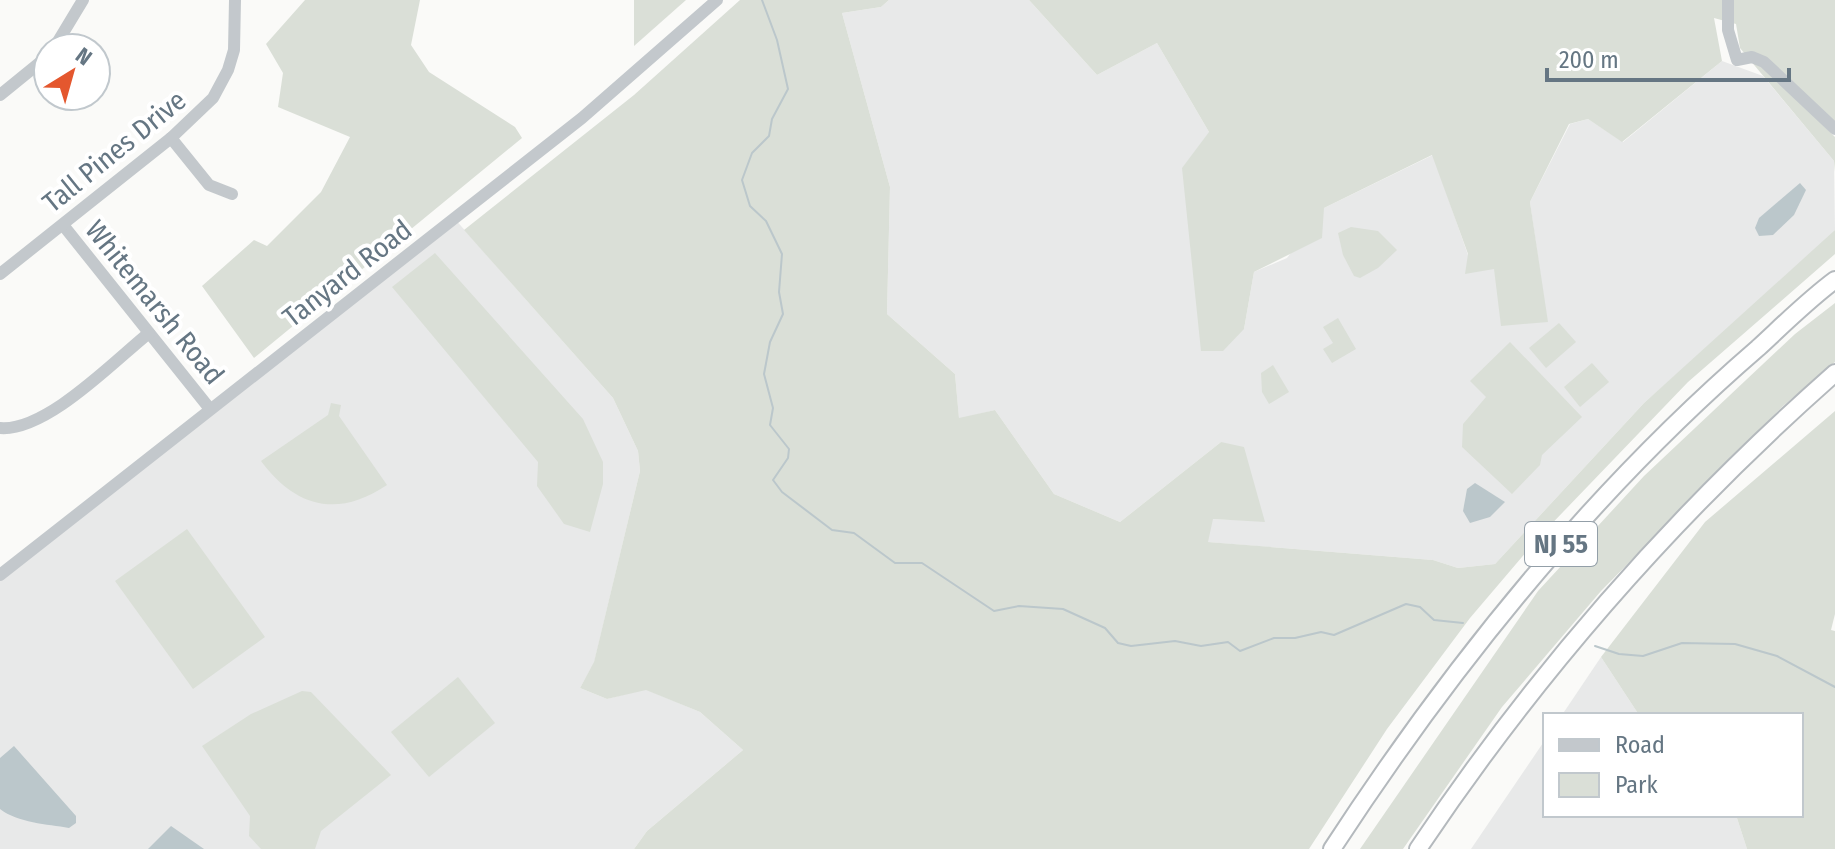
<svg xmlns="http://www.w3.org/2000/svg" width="1835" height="849" font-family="'Fira Sans Condensed',sans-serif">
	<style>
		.built { fill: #e8e9e9 }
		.green { fill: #dadfd7 }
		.water { fill: #bbc7cb }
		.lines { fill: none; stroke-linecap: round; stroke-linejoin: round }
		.stream { stroke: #bbc7cb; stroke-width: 2 }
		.highway-casing { stroke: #b4b9bd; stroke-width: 20 }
		.minor { stroke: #c3c8cc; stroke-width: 12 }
		.highway { stroke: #fff; stroke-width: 16 }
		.labels { text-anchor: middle; stroke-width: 8; stroke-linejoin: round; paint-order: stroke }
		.shield { fill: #fff; stroke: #939fa8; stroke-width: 2 }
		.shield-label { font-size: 26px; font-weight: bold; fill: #657683 }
		.street-label { font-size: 28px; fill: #657683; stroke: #fff }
	</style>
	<rect width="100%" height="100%" fill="#fafaf8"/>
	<g class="built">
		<path d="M889,0H1029L1097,75L1157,43L1209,132L1244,329L1254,272L1287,258L1324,208L1433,155L1468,255L1494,269L1547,322L1530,202L1570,124L1588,119L1623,142L1722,61L1763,76L1834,161L1835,230L1824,244L1644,403L1495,564L1458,568L1433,560L1207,542L1212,519L1264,521L1221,442L1120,522L1054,494L995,410L959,419L955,374L887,314L890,187L842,13L881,7Z"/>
		<path d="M454,218L613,398L638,451L640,471L594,663L580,688L607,699L645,689L700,712L743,750L647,831L634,849H0V577Z"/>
		<path d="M1601,657L1639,715H1562Z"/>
		<path d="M1545,740V815H1736L1747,849H1471Z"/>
	</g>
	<g class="green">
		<path d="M305,0H420L411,45L429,72L515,127L522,138L254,358L202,286L254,240L267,246L321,192L350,137L278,107L283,73L266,44Z"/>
		<path d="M634,0H686L634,46Z"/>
		<path d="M740,0H889L881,7L842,13L890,187L887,314L955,374L959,418L995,410L1054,494L1120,522L1221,442L1244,447L1265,522L1213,519L1208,542L1433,560L1458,568L1495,564L1644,403L1835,230V254L1688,382L1539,537L1470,618L1387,729L1309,849H634L647,831L743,750L700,712L646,690L607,699L580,688L594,662L640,471L638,451L613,398L464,230L634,95Z"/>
		<path d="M1029,0H1835V123L1786,88L1835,137V172L1834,161L1740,48L1736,24L1714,18L1722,61L1622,142L1588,119L1569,124L1530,202L1548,322L1501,326L1494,269L1465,274L1468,254L1432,155L1324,208L1322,238L1254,272L1244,329L1223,351H1201L1182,168L1209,132L1157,43L1097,75Z"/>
		<path d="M1351,227L1378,231L1397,250L1378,268L1360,278L1354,276L1343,255L1338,233Z"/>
		<path d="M435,253L583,419L603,462V484L590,532L564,524L537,486L538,462L392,287Z"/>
		<path d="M1835,303V362L1783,406L1601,591L1502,707L1403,849H1360L1538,591L1644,476L1795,334Z"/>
		<path d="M1338,318L1356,349L1332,363L1323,349L1333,343L1323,327Z"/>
		<path d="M1559,323L1576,342L1546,368L1529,348Z"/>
		<path d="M1510,342L1582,417L1542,455L1540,465L1512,494L1462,447L1463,424L1486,397L1470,381Z"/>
		<path d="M1592,363L1609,382L1580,407L1564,387Z"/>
		<path d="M1273,365L1289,392L1269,404L1262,392L1261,373Z"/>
		<path d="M331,403L341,405L339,416L387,485C338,518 296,508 261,461L328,415Z"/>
		<path d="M1835,411V614L1831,630L1835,631V849H1747L1736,815H1801V715H1639L1601,657L1705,522Z"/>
		<path d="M187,529L265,637L193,689L115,581Z"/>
		<path d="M458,677L495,723L429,777L391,732Z"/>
		<path d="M302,691L311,692L391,775L321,831L315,849H261L249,836L250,816L202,746L251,714Z"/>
	</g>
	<g class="water">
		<path d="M1800,183L1806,190L1794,215L1773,235L1759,236L1755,228L1759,218Z"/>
		<path d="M1475,483L1505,502L1490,517L1470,523L1463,511L1467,489Z"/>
		<path d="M14,746L76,816V823L69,828C47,824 18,823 0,809V758Z"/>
		<path d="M171,826L204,849H148Z"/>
	</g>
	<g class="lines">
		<g class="stream">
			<path d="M762,0L777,40L788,89L772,119L769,136L752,153L742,180L750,206L766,221L782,254L779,292L783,314L770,342L764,374L773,408L770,425L789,449L788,458L773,480L782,492L832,530L854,533L895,563H922L994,611L1019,606L1063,609L1105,628L1118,643L1131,646L1175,641L1201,646L1228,642L1240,651L1274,638H1295L1321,632L1334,635L1406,604L1420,607L1434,620L1463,623"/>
			<path d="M1595,646L1619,654L1643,656L1682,643L1735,644L1777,656L1835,687"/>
		</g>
		<g class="highway-casing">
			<g id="highway">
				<path d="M1332,849C1452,665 1591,492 1758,348C1783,325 1808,300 1835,280"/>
				<path d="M1418,849C1537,671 1675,514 1835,373"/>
			</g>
		</g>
		<g class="minor">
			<path d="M1728,0V30L1737,60L1752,57L1764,62L1835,129"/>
			<path d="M54,48L83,0"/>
			<path d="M0,95L48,56"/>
			<path d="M171,138L209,185L232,194"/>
			<path d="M63,225L210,409"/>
			<path d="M0,274L171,138L213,98L228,70L234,50L235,0"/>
			<path d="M0,428C46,432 114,361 149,333"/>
			<path d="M0,575L582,118L717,0"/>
		</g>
		<use href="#highway" class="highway"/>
	</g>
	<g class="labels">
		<rect class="shield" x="1525" y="522" width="72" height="44" rx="6"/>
		<g class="shield-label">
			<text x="1561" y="553">NJ 55</text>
		</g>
		<g class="street-label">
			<text transform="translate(114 151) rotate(-39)" y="10">Tall Pines Drive</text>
			<text transform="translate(347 273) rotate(-38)" y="10">Tanyard Road</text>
			<text transform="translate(155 302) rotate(51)" y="10">Whitemarsh Road</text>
		</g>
	</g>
	<rect x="1543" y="713" width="260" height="104" fill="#ffffff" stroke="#c1c8cd" stroke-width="2"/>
	<rect x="1559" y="739" width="40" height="12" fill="#c3c8cc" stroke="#c1c8cd" stroke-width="2"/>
	<text x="1615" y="753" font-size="24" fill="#657683">Road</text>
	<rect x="1559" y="773" width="40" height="24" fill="#dadfd7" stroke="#c1c8cd" stroke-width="2"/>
	<text x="1615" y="793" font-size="24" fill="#657683">Park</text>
	<g transform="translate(72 72) rotate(37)"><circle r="38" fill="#ffffff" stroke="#c1c8cd" stroke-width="2"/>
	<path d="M0-6L14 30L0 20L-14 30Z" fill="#e4572e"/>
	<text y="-12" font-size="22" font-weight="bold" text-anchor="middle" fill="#657683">N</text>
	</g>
	<path d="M1547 68v12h242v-12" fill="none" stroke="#657683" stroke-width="4"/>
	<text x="1559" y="68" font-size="24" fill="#657683" stroke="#ffffff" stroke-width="6" paint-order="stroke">200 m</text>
</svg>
